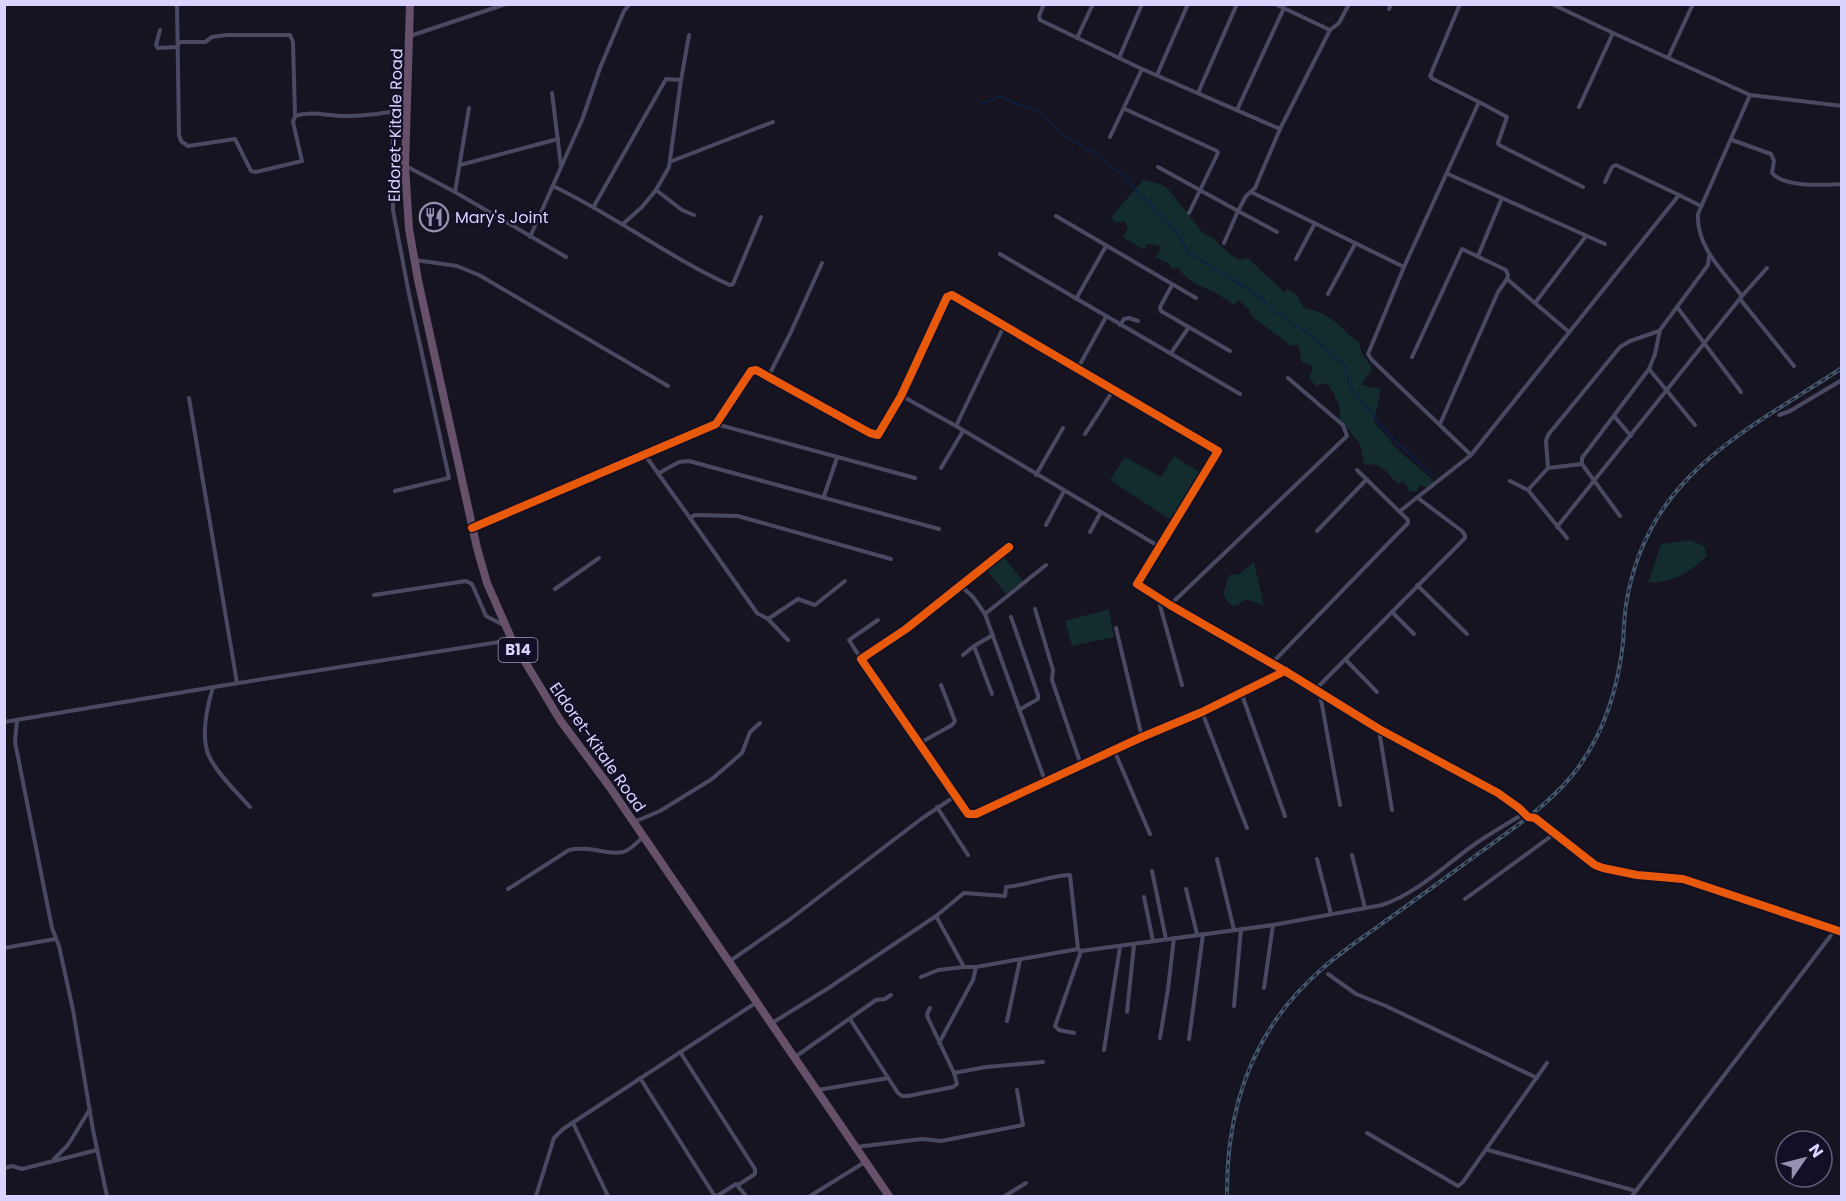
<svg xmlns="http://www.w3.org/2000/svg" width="1846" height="1201" font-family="Poppins,sans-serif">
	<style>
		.green { fill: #132c2d }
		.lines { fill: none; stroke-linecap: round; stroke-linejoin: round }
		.stream { stroke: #0d2144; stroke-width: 1.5 }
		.street { stroke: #4a4962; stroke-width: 4 }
		.highway { stroke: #67516a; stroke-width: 8 }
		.rail-casing { stroke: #43596b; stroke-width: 4 }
		.rail { stroke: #130f26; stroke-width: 1.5; stroke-dasharray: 4.5; stroke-linecap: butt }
		.cycleway-casing { stroke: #130f26; stroke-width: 11 }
		.cycleway { stroke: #e8590c; stroke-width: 8 }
		.labels { text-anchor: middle; stroke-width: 4.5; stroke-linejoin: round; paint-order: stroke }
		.shield { fill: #130f26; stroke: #9e99be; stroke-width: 1.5 }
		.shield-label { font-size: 15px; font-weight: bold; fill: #d9d4ff }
		.street-label { font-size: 16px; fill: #d9d4ff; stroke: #130f26 }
		.poi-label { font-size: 16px; fill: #d9d4ff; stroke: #130f26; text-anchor: start }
	</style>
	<rect width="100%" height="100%" fill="#161421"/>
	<g class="green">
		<path d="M1143,180L1163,185L1169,190L1203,233L1213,238L1230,254L1239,260L1248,258L1285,293L1287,289L1296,294L1304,308C1334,314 1336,326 1359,342L1361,351L1372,369L1361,385L1381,389L1374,422L1398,450L1433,480V483L1428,488L1420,485L1416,492L1409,491L1403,481L1398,484C1387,473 1381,461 1364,465L1360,444L1340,419L1339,403L1335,398L1334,393L1330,389L1329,385L1321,383L1317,387L1309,378L1313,367L1302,362L1299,357L1301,353L1298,345L1291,346L1250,315V311L1239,300L1234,305C1226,300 1218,293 1209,290C1195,284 1188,281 1178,268H1172L1168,263L1155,257L1161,249L1158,245L1147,244L1144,250L1123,237L1128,227L1124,221L1115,223L1111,217Z"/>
		<path d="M1174,456L1201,473L1171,520L1110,480L1125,457L1161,477Z"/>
		<path d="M1691,540L1704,546L1707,556C1685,575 1677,581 1648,583L1661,544Z"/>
		<path d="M1002,555L1023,581L1006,594L985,568Z"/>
		<path d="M1254,562L1264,606L1246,599C1233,610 1231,608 1223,594L1229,575L1239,574Z"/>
		<path d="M1109,609L1114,637L1072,646L1065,621Z"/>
	</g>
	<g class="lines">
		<path class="stream" d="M980,104L1000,97L1039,112L1066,137L1096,154L1122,175L1176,231L1189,253L1258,295L1267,305L1315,339L1346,367L1349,386L1390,436L1432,475"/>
		<g class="street">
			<path d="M177,4L179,135L181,141L188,146L235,139L251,171L256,172L302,161L293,122L295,116C313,110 330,117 348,116C368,116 387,113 406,109"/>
			<path d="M1044,4L1039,16L1040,20L1142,69L1280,129"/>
			<path d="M1275,4L1330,30"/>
			<path d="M1460,4L1430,76L1433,79L1479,102L1404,267L1368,354L1372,360L1471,455"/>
			<path d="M1552,4L1613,33"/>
			<path d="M1389,9L1391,4"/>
			<path d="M160,30L156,45L158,48L177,47L180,42H205L212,37L226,35H290L293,42L295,116"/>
			<path d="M410,36L506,4"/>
			<path d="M1077,38L1093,4"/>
			<path d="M1119,58L1142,4"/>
			<path d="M1668,58L1693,4"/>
			<path d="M1157,75L1188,4"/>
			<path d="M552,93L561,166"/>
			<path d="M1198,93L1237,4"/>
			<path d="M1750,95L1842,106"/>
			<path d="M1479,102L1507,117L1498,143L1499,145L1583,187"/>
			<path d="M1579,107L1613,33L1750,95L1698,214C1696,247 1723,271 1742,296"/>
			<path d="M1125,109L1217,151L1218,153L1189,213"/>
			<path d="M1237,110L1284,8"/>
			<path d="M393,111V210L409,294L449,478L395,491"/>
			<path d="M1110,137L1142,69"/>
			<path d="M1732,140L1771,154L1774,161L1772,173C1785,188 1823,185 1842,184"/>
			<path d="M672,161L773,122"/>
			<path d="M460,165L558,139"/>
			<path d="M406,166L455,192L566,257"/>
			<path d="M1158,167L1238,211L1246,196L1255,188L1280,129L1330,30L1339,23L1349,4"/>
			<path d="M1448,174L1605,244"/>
			<path d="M1605,182L1612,167L1616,165L1679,195"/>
			<path d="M553,186C614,215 668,257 730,285L733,284L761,217"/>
			<path d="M656,190L682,210L694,215"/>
			<path d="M455,192L469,108"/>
			<path d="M1251,192L1404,267"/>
			<path d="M594,206L666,79L681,80L689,35"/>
			<path d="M1056,216L1196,298"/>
			<path d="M623,224L642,207L656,190L669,167L681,80"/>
			<path d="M530,237L582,120L600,68L624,11L630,4"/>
			<path d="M1224,243L1238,211L1277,232"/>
			<path d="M1000,254L1240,394"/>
			<path d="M1478,256L1502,198"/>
			<path d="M1296,259L1314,225"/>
			<path d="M415,260L457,266L479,275L668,386"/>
			<path d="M1172,285L1160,307L1161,311L1230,351"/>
			<path d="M1328,294L1355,244"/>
			<path d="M1076,299L1106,246"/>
			<path d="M1740,299L1794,366"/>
			<path d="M1535,303L1586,236"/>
			<path d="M1677,307L1741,392"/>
			<path d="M1120,325L1124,319L1129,318L1138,321"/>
			<path d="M1171,353L1189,327"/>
			<path d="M1412,357L1462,249L1506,270L1508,275L1507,279L1569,332"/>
			<path d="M1078,368L1106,317"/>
			<path d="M1649,369L1695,425"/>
			<path d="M768,377L790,334L822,263"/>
			<path d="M902,396L956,426L1160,547"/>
			<path d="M189,398L237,683"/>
			<path d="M1779,415L1790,411L1842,380"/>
			<path d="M1614,416L1631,436"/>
			<path d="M716,424L915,478"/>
			<path d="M1440,424L1498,292L1507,279"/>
			<path d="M956,426L1004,326"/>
			<path d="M1085,434L1114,389"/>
			<path d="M645,455L690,518L695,515L738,516L891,559"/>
			<path d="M941,468L963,431"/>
			<path d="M1548,468L1582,464"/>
			<path d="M659,473L679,462L689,461L939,529"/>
			<path d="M1036,475L1063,428"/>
			<path d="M1510,481L1528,490L1567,538"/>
			<path d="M1528,490L1548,468L1546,441L1548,435L1620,347L1630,341L1659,331"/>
			<path d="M824,496L837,458"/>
			<path d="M1400,511L1471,455L1679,195L1701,206"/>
			<path d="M1620,516L1582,464V458L1649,369L1655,354L1660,330L1708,265L1709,256"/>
			<path d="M690,518L757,613L768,619L788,640"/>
			<path d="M1046,525L1064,491"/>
			<path d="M1557,527L1742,296L1767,268"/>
			<path d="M473,528L716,424L751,371L756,370L870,433L878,435L901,396L947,297L952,295L1218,451L1137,584L1170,605L1285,671L1379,729L1498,793L1519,808L1528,817L1535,818L1595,865L1603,868L1637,875L1683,879L1842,932"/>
			<path d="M1317,531L1367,479"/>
			<path d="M1090,532L1101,512"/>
			<path d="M1009,547L906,629L861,659L968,814H976L1142,737L1202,712L1284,671"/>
			<path d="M1417,585L1467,634"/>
			<path d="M961,586L973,597L985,614L1045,781"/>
			<path d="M555,589L599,558"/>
			<path d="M374,595L466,581L472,584L486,616L505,626"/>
			<path d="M1158,598L1182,685"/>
			<path d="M1170,605L1347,436L1343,425L1288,378"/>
			<path d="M1035,609L1053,670L1052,680L1081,765"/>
			<path d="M1392,612L1414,634"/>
			<path d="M985,614L1046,565"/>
			<path d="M1011,617L1038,695V699L1019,710"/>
			<path d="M768,619L798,599L815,605L845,581"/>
			<path d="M1116,628L1142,737"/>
			<path d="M963,655L974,646"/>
			<path d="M861,659L849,640L878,620"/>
			<path d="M1346,660L1377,692"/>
			<path d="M1271,664L1408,523V520L1357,470"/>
			<path d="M213,687C207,707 200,739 210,758C219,776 237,792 250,807"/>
			<path d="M1315,690L1465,538V535L1462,531L1418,498"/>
			<path d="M1241,692L1285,816"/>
			<path d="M992,694L974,646L993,635"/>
			<path d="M1320,694L1340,805"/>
			<path d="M1202,712L1247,828"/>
			<path d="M17,720L15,742L52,928L59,946L73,1010L93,1130L107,1196"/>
			<path d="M4,722L226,685L511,640"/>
			<path d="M1379,730L1392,810"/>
			<path d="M920,743L952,725L955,721L941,685"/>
			<path d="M1114,750L1150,834"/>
			<path d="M937,807L968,855"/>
			<path d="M634,822L660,811L712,779L742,753L750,732L760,723"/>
			<path d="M1352,855L1365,908"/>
			<path d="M1217,859L1234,930"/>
			<path d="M1317,859L1331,914"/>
			<path d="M1152,871L1166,939"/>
			<path d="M508,889L569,850C590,845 609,856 623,852C631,850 637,842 643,837"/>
			<path d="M1186,889L1197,934"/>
			<path d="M1144,897L1153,941"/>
			<path d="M1465,899L1554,834"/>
			<path d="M936,916L964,967H976"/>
			<path d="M4,948L55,939"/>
			<path d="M730,961L789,920L921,819L954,797"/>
			<path d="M1328,974L1356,994L1386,1006L1537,1078"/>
			<path d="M921,977L938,970L964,967"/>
			<path d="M1264,988L1273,925"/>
			<path d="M1234,1006L1241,929"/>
			<path d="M1127,1012L1134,945"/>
			<path d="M850,1019L898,1093L902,1096H908L953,1087L957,1084L954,1073L928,1018L927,1014L930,1008"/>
			<path d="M1007,1021L1020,960"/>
			<path d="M772,1023L827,989L936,916L964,893L1005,896L1006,887C1028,885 1048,876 1070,875L1078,949"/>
			<path d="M1074,1033L1059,1030L1055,1026L1081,951"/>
			<path d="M1160,1038L1168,989L1174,938"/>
			<path d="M1189,1039L1203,934"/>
			<path d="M939,1043L973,980L976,967L1078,949L1081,951L1273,925L1382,905C1418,893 1445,865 1475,844C1491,833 1507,824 1523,814"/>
			<path d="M1104,1050L1120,947"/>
			<path d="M680,1052L755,1169V1174L738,1185"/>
			<path d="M795,1057L876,1000L885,999L891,995"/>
			<path d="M954,1073L986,1067L1043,1062"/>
			<path d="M640,1078L714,1195L717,1196L736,1184L746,1196"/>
			<path d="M818,1090L888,1078"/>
			<path d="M573,1123L608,1196"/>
			<path d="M1367,1133L1458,1186L1463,1182L1547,1063"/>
			<path d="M856,1147L922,1139L941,1141L1023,1125L1017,1090"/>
			<path d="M1488,1150L1636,1191"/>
			<path d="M54,1159L68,1145L90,1109"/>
			<path d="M4,1168L12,1166L22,1169L97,1150"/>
			<path d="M536,1196L554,1138L563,1129L757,1002"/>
			<path d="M810,1196L865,1162"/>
			<path d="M1005,1196L1026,1183"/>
			<path d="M1632,1196L1835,930"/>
		</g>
		<path class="highway" d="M410,4L405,166L409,229L418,280L477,548L487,583L512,640L560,720L609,786L889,1196"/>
		<g class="rail-casing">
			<path id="rail" d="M1227,1196C1226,1107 1254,1027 1323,968C1342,951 1364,937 1384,922C1417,899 1449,875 1482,851C1516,826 1555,801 1580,765C1606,728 1618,687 1623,643C1624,630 1624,617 1626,605C1646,476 1743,433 1842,368"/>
		</g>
		<use href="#rail" class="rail"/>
		<g class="cycleway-casing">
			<g id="cycleway">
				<path d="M472,528L716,424L751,371L756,370L870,433L878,435L901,396L947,297L952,295L1218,451L1137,584L1170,605L1285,671L1379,729L1498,793L1519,808L1528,817L1535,818L1595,865L1603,868L1637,875L1683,879L1842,932"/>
				<path d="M1009,547L906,629L861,659L968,814H976L1142,737L1202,712L1285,671"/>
			</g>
		</g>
		<use href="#cycleway" class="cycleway"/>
	</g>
	<defs>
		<g id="restaurant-ring" transform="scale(1.5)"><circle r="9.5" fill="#130f26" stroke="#9591b1" stroke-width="1.5"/><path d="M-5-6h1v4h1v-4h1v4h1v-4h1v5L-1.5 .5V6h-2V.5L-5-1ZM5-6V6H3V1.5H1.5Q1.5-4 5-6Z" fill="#9591b1"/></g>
	</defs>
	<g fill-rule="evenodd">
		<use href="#restaurant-ring" x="434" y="217"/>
	</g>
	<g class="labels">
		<rect class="shield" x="498.5" y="638" width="39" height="24" rx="4.5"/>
		<g class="shield-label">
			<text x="518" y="655">B14</text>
		</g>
		<g class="street-label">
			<text transform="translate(395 125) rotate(-89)" y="6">Eldoret-Kitale Road</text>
			<text transform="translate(598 747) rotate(55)" y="6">Eldoret-Kitale Road</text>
		</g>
		<g class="poi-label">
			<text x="455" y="223">Mary's Joint</text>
		</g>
	</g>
	<rect width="1846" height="1201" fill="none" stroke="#d9d4ff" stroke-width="12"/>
	<g transform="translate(1804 1159) rotate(55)"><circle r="28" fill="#130f26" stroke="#625e7d" stroke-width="1.5"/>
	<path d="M0-4.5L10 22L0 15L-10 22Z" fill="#9591b1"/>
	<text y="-9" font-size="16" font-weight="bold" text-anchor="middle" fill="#d9d4ff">N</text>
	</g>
</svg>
